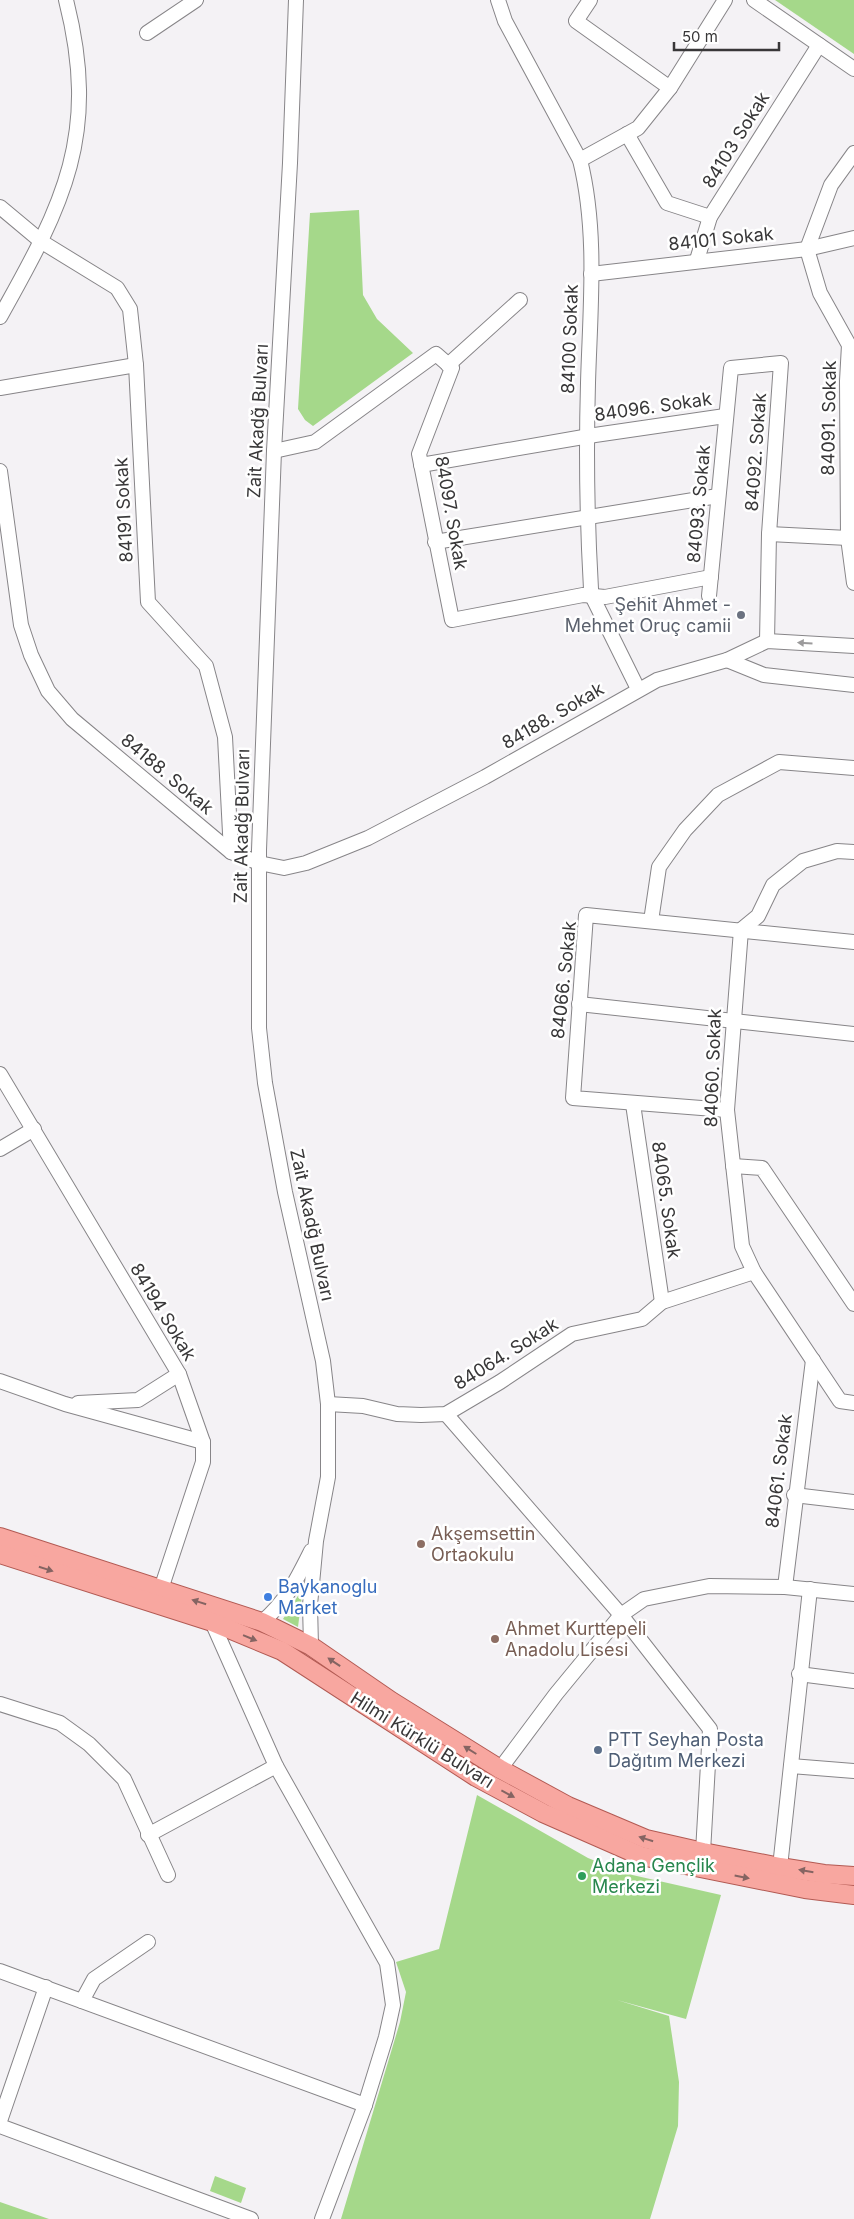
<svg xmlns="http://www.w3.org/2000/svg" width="854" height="2219" font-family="Inter,sans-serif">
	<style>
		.green { fill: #a5d88a }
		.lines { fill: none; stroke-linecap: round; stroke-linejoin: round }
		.minor-casing { stroke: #878588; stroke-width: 16 }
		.major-casing { stroke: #b25a53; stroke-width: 20 }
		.minor { stroke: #fff; stroke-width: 14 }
		.major { stroke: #f8a7a0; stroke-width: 18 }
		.oneway { fill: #9c9b9c }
		.oneway2 { fill: #856462 }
		.worship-dot { fill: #6b7280; stroke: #fff; stroke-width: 2 }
		.education-dot { fill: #8d6e63; stroke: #fff; stroke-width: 2 }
		.shop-dot { fill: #3f7fe0; stroke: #fff; stroke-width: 2 }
		.service-dot { fill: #5c6f8a; stroke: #fff; stroke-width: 2 }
		.leisure-dot { fill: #2e9e5b; stroke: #fff; stroke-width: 2 }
		.labels { text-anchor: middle; stroke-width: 5; stroke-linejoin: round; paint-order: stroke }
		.street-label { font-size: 18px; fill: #383738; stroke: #fff }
		.worship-label { font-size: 18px; fill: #5b616d; stroke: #fff; text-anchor: end }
		.education-label { font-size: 18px; fill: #785e54; stroke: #fff; text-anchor: start }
		.shop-label { font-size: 18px; fill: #366cbe; stroke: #fff; text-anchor: start }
		.service-label { font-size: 18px; fill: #4e5e75; stroke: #fff; text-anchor: start }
		.leisure-label { font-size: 18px; fill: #27864d; stroke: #fff; text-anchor: start }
	</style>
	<rect width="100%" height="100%" fill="#f4f2f5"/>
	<g class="green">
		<path d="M775,0H854V54Z"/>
		<path d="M359,210L363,295L377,319L413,353L313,426L305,420L298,409L310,213Z"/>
		<path d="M303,1588L298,1627L283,1619Z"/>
		<path d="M477,1795L588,1858L628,1874L721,1895L686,2019L617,2000L669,2016L679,2082L678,2126L650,2219H341L400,2022L406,1992L396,1962L439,1949Z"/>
		<path d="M215,2176L246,2188L241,2203L210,2191Z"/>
		<path d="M0,2202L49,2219H0Z"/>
	</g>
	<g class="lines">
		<g class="minor-casing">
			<g id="minor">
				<path d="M296,0L290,163L274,451L259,850V1028L265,1083L285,1192L323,1361L328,1404V1477L316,1541L310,1605L311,1646"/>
				<path d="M498,0L505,21L580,160C598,232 590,310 588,383C586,452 587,520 591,589L592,596L638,689"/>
				<path d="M590,0L576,21L670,88"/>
				<path d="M754,0L854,69"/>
				<path d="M147,33L196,0"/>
				<path d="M627,134L667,203L710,217"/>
				<path d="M854,153L831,185L807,249L820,293L849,345L847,381L848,538L854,583"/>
				<path d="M580,160L638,128L670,88L725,0"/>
				<path d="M0,207L42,242L117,288L130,309L136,365L148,602L206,666L225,737L231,852"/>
				<path d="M697,260L710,217L819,45"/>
				<path d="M591,274L807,249L854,238"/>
				<path d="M0,317C64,203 100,134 66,0"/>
				<path d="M448,365L520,300"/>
				<path d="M0,388L136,365"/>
				<path d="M274,451L315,442L436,354L452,368L419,454L452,620L583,595L605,597L711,577"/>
				<path d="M421,465L595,435L725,416"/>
				<path d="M0,471L21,625L31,655L48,691L72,719L231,852L259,863L284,868L306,863L368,838L485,777L657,680L727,660L767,641L854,646"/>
				<path d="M769,534L848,538"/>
				<path d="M435,542L718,496"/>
				<path d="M709,596L731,368L781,363L769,534L767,641"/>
				<path d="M727,660L764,675L854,685"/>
				<path d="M854,852L837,851L803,861L773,885L758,916L741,930L727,1110L742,1246L754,1272L840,1401L854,1403"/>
				<path d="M651,921L659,867L685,830L718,795L779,762L854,768"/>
				<path d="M579,1004L854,1034"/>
				<path d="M0,1074L179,1374L203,1442V1462L161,1589"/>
				<path d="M633,1104L662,1302"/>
				<path d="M727,1110L573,1098L586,915L854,942"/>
				<path d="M0,1149L34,1129"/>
				<path d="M733,1166L762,1168L854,1304"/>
				<path d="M0,1381L65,1404L203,1442"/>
				<path d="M78,1403L138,1400L179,1374"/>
				<path d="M328,1404L363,1406L397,1414L421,1415L446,1414L500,1382L572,1334L642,1319L662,1302L754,1272"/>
				<path d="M446,1414L621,1615L710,1729L703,1852"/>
				<path d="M794,1495L854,1502"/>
				<path d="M785,1587L813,1360"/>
				<path d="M212,1622L276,1766L387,1963L393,2005L386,2037L365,2105L322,2219"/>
				<path d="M262,1622C286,1602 297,1579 311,1551"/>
				<path d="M799,1674L854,1681"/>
				<path d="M0,1704L60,1723L89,1744L124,1779L168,1875"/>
				<path d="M791,1766L854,1771"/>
				<path d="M500,1769L556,1694L621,1615L644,1599L709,1586L785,1587L854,1594"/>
				<path d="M148,1835L276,1766"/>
				<path d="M780,1867L810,1589"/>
				<path d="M0,1971L365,2105"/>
				<path d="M82,2001L94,1979L148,1942"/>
				<path d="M0,2121L46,1987"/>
				<path d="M0,2126L251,2219"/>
			</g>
		</g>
		<g class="major-casing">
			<g id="major">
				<path d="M0,1537L262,1622L311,1646L391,1701L500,1769L568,1806L646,1839L703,1852L780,1867L824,1874L854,1876"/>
				<path d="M0,1554L212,1622L282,1651L476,1777L543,1813L641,1856L805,1889L854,1895"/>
			</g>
		</g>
		<use href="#minor" class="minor"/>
		<use href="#major" class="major"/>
	</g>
	<defs><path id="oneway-solid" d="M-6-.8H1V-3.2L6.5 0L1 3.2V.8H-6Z" transform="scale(1.25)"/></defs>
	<use class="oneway" href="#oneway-solid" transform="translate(805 643) rotate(-177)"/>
	<g class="oneway2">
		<use href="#oneway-solid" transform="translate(46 1569) rotate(18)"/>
		<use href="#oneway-solid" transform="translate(199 1602) rotate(-162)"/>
		<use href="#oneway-solid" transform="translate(250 1638) rotate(22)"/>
		<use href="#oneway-solid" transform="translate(334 1662) rotate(-146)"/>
		<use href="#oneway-solid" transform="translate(470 1750) rotate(-148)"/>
		<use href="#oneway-solid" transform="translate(508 1794) rotate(28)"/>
		<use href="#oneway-solid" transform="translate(646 1839) rotate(-162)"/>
		<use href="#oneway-solid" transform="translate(806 1871) rotate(-170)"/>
		<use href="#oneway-solid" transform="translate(742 1877) rotate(11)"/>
	</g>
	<circle class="worship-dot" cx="741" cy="615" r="5"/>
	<g class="education-dot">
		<circle cx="421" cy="1544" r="5"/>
		<circle cx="495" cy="1639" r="5"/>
	</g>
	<circle class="shop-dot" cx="268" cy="1597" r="5"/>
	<circle class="service-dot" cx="598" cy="1750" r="5"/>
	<circle class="leisure-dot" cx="582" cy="1876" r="5"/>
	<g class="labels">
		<g class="street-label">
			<text transform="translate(736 140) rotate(-58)" y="6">84103 Sokak</text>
			<text transform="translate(721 239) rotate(-6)" y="6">84101 Sokak</text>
			<text transform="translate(570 339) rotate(-88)" y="6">84100 Sokak</text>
			<text transform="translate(653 407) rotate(-8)" y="6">84096. Sokak</text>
			<text transform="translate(829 418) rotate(-89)" y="6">84091. Sokak</text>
			<text transform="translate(258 421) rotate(-87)" y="6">Zait Akadğ Bulvarı</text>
			<text transform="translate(756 452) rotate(-86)" y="6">84092. Sokak</text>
			<text transform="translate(699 504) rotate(-85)" y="6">84093. Sokak</text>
			<text transform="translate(124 510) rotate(-93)" y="6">84191 Sokak</text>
			<text transform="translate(451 513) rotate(80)" y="6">84097. Sokak</text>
			<text transform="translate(553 716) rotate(-30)" y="6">84188. Sokak</text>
			<text transform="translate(167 774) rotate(40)" y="6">84188. Sokak</text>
			<text transform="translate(242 826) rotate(-89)" y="6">Zait Akadğ Bulvarı</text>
			<text transform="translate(564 980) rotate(-84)" y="6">84066. Sokak</text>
			<text transform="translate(713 1068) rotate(-88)" y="6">84060. Sokak</text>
			<text transform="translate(666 1200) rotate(82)" y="6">84065. Sokak</text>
			<text transform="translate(312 1225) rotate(78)" y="6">Zait Akadğ Bulvarı</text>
			<text transform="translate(163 1312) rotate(59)" y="6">84194 Sokak</text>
			<text transform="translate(506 1354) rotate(-32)" y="6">84064. Sokak</text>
			<text transform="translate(779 1471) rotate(-83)" y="6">84061. Sokak</text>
			<text transform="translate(422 1740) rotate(32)" y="6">Hilmi Kürklü Bulvarı</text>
		</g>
		<g class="worship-label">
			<text x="731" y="611">Şehit Ahmet -<tspan x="731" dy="21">Mehmet Oruç camii</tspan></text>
		</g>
		<g class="education-label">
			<text x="431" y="1540">Akşemsettin<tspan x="431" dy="21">Ortaokulu</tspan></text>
			<text x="505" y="1635">Ahmet Kurttepeli<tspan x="505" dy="21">Anadolu Lisesi</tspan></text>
		</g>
		<g class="shop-label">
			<text x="278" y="1593">Baykanoglu<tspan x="278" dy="21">Market</tspan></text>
		</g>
		<g class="service-label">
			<text x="608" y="1746">PTT Seyhan Posta<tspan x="608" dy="21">Dağıtım Merkezi</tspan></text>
		</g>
		<g class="leisure-label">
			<text x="592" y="1872">Adana Gençlik<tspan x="592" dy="21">Merkezi</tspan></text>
		</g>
	</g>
	<path d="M674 42v8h105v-8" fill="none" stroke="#383738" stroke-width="2.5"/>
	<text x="682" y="42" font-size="15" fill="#383738" stroke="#ffffff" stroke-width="4" paint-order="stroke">50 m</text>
</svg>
